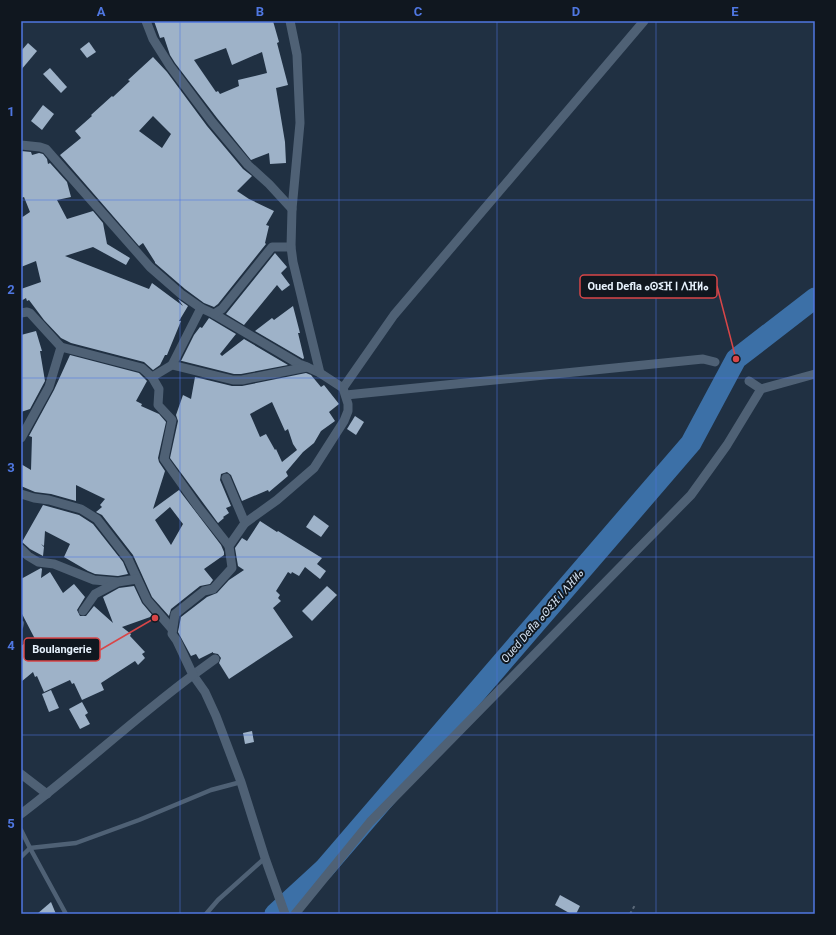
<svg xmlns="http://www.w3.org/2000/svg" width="836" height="935" font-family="Roboto,'Noto Sans Tifinagh',sans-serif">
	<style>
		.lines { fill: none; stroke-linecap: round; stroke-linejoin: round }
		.river { stroke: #3c70a7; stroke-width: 21 }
		.building { fill: #9eb2c8; fill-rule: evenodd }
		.path { stroke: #5c6a7a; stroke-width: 2; stroke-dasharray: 3 3; stroke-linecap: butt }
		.lane { stroke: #4f6175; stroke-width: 4.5 }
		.street { stroke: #4f6175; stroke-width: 9 }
		.grid { fill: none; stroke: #4f77e1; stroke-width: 1; stroke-opacity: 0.55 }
		.labels { text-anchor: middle; stroke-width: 4; stroke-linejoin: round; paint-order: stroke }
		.water-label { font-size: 11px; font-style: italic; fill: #d5e3f3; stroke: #10171f }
		.leader { fill: none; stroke: #d84648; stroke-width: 1.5 }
		.callout-dot { fill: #d84648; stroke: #10171f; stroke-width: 1.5 }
		.callout { fill: #10171f; stroke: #d84648; stroke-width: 1.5 }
		.callout-label { font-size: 11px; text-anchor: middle; font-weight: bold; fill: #e6f1fc }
		.neatline { fill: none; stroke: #4f77e1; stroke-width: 1.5 }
		.grid-label { font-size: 13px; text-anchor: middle; font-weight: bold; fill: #4f77e1 }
	</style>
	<rect width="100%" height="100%" fill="#203042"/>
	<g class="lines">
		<path class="river" d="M275,914L324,869L691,443L736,359L815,298"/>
	</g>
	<g class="building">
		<path d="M154,21H273L279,42L277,43L288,85L276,88L285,142L286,163L270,164L269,153L251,160L217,118L175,63L170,55L164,37L160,38ZM226,48L232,65L262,52L267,73L238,80L239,86L220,94L218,91L216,92L194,60Z"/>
		<path d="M89,42L96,52L87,58L80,49Z"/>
		<path d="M28,43L37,51L21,70V51Z"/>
		<path d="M153,57L167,72L207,126L243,169L252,176L237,191L249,199L274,211L266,225L269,226L265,243L266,244L218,304L214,307L204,303L185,289L155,263V262L143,243L139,246L60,155L81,138L75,131L92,116L91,115L112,96L113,97L130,81L128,80ZM153,116L171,134L162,148L139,131Z"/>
		<path d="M50,68L67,87L61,93L43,74Z"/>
		<path d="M43,105L54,114L42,130L31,121Z"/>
		<path d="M21,151L31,152L32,155L39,153L43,154L47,159L48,164L50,163L67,182L71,197L57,200L67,219L93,211L103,223L107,244L130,258L126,265L93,247L65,256L149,289L152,283L183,306L178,299L188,306L179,321H181L167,355H165L160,365L153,370L144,362L71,343L61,338L44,320L29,300L27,301L26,298L21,301V289L41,282L36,261L21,267V218L30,212L24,197L21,198Z"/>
		<path d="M275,253L287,267L281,273L290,285L282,291L277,285L244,325L226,314Z"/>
		<path d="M293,306L300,333H298L304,358L303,359L255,331L272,318L274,320Z"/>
		<path d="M209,318L236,334L220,354L222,356L244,339L288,365L241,374H234L182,361H181L194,335L200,327L202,328Z"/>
		<path d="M36,331L42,351H40L45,381L30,409L21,412V335Z"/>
		<path d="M70,355L139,373L147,381L136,401L142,404L141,406L159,414L166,422L158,458L159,462L165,471L153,509L179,490L221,545L224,552V555L204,569L213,580L210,584L200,586L171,609L169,616L152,597L133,555L102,515L96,512L102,507L100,505L105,499L76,485V501L51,494L35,492L21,486V464L31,470L32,437L29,436L54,390ZM170,507L183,524L171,545L155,520Z"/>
		<path d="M306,373L311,375L321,387L324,385L339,404L329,412L335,421L321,431L314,443L303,452L286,472L288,476L269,492L268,490L242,501L231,475L227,472L221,474L220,480L231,506L226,508L229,513L223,517L224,518L218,523L170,458L178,421L176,415L183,395L191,399L195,377L232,386H242ZM272,402L285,431L288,429L293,444L297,450L282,462L276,449L275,450L266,434L260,437L250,414Z"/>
		<path d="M355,416L364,422L356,435L347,429Z"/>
		<path d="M43,505L79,515L93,524L123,562L128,574L118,576L95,574L88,571L64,557L70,544L45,531L44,546L41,544L44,547L43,556L30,549L22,542Z"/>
		<path d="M314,515L329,526L321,537L306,527Z"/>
		<path d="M260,521L277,532L278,531L322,558L317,564L326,571L320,579L305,567L299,576L292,572L291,574L288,572L276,591L280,595L278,598L281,601L273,608L293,637L229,679L219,663L221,658L218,654L213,653V652L199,659L196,654L191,656L178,632L181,617L207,597L217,593L229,580L244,570L238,566L235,548L242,538L247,541Z"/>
		<path d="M41,568L42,569L41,578L50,572L63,593L74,584L85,597L77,610L80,616H86L94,606L113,623L103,597L119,588L134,586L142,603L153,616L122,627L131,634L130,636L145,652L142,654L145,658L138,665L135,661L101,683L104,690L82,700L74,683L72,684L70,680L44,692L37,676L35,677L33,672L21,682V646L28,641L35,639L21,612V579Z"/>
		<path d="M327,586L337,595L312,621L302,611Z"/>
		<path d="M51,690L59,708L49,712L42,694Z"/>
		<path d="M82,702L88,713L85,715L90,724L80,729L69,709Z"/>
		<path d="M252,731L254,742L245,744L243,733Z"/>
		<path d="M560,895L580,906L576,914H571L555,905Z"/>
		<path d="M51,902L56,914H37Z"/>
	</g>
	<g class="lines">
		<path class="path" d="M630,914L635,905"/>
		<g class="lane">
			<path d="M21,627L22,623"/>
			<path d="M21,830L30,848L21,857"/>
			<path d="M66,914L30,848L76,843L139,820L211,790L241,782"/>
			<path d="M206,914L218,900L265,858"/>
		</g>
		<g class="street">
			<path d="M146,21L153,39L170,66L212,122L248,165L269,184L292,209"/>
			<path d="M21,145L40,147L46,149L150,267L181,294L201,308L214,314L299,364L307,367"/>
			<path d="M21,313L27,312L30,313L61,347"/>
			<path d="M214,314L222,309L272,247H291"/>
			<path d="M172,365L201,308"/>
			<path d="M152,377L159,389L158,405L172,420L164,459L199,508L229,546"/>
			<path d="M749,381L761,389L815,374"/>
			<path d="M343,388L394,315L644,21"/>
			<path d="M346,395L703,359L715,362"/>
			<path d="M21,438L49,387L61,347L142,368L152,377L172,365L233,380H242L307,367L320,373"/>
			<path d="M226,478L245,523"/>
			<path d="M21,494L34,498L49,500L81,509L97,519L128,559L147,600L172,629"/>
			<path d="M21,549L28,556L38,562L54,564L94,580L118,582L137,579"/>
			<path d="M83,611L95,594L116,583"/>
			<path d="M215,659L193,675L205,692L216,716L241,782L265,858L285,914"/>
			<path d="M21,774L47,794"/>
			<path d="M21,814C80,769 134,719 193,675L177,641L172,634L175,614L204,591L213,589L232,568L229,546L245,523L277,500L314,468L344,421L348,411V404L343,388L320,373L293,262L291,247L292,209L300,123L297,55L290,21"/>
			<path d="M295,914L370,822L691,495L727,445L761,389"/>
		</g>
	</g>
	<path class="grid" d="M180,21V914M339,21V914M497,21V914M656,21V914M21,200H815M21,378H815M21,557H815M21,735H815"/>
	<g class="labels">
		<g class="water-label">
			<text transform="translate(542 616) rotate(-49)" y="4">Oued Defla ⴰⵙⵉⴼ ⵏ ⴷⴼⵍⴰ</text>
		</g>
	</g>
	<path class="leader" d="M736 359L717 286M155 618L100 650"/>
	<g class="callout-dot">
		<circle cx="736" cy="359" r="4"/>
		<circle cx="155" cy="618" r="4"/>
	</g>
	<g class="callout">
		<rect x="580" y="275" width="137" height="23" rx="4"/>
		<rect x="24" y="638" width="76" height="23" rx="4"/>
	</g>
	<g class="callout-label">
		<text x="648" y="290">Oued Defla ⴰⵙⵉⴼ ⵏ ⴷⴼⵍⴰ</text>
		<text x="62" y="653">Boulangerie</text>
	</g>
	<rect width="836" height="935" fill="none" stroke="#10171f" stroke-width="44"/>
	<rect x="22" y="22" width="792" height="891" class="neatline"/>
	<g class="grid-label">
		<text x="101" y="16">A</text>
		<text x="260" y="16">B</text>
		<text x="418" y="16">C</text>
		<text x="576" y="16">D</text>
		<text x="735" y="16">E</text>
		<text x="11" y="116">1</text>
		<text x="11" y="294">2</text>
		<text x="11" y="472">3</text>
		<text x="11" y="650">4</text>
		<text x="11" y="828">5</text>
	</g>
</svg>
